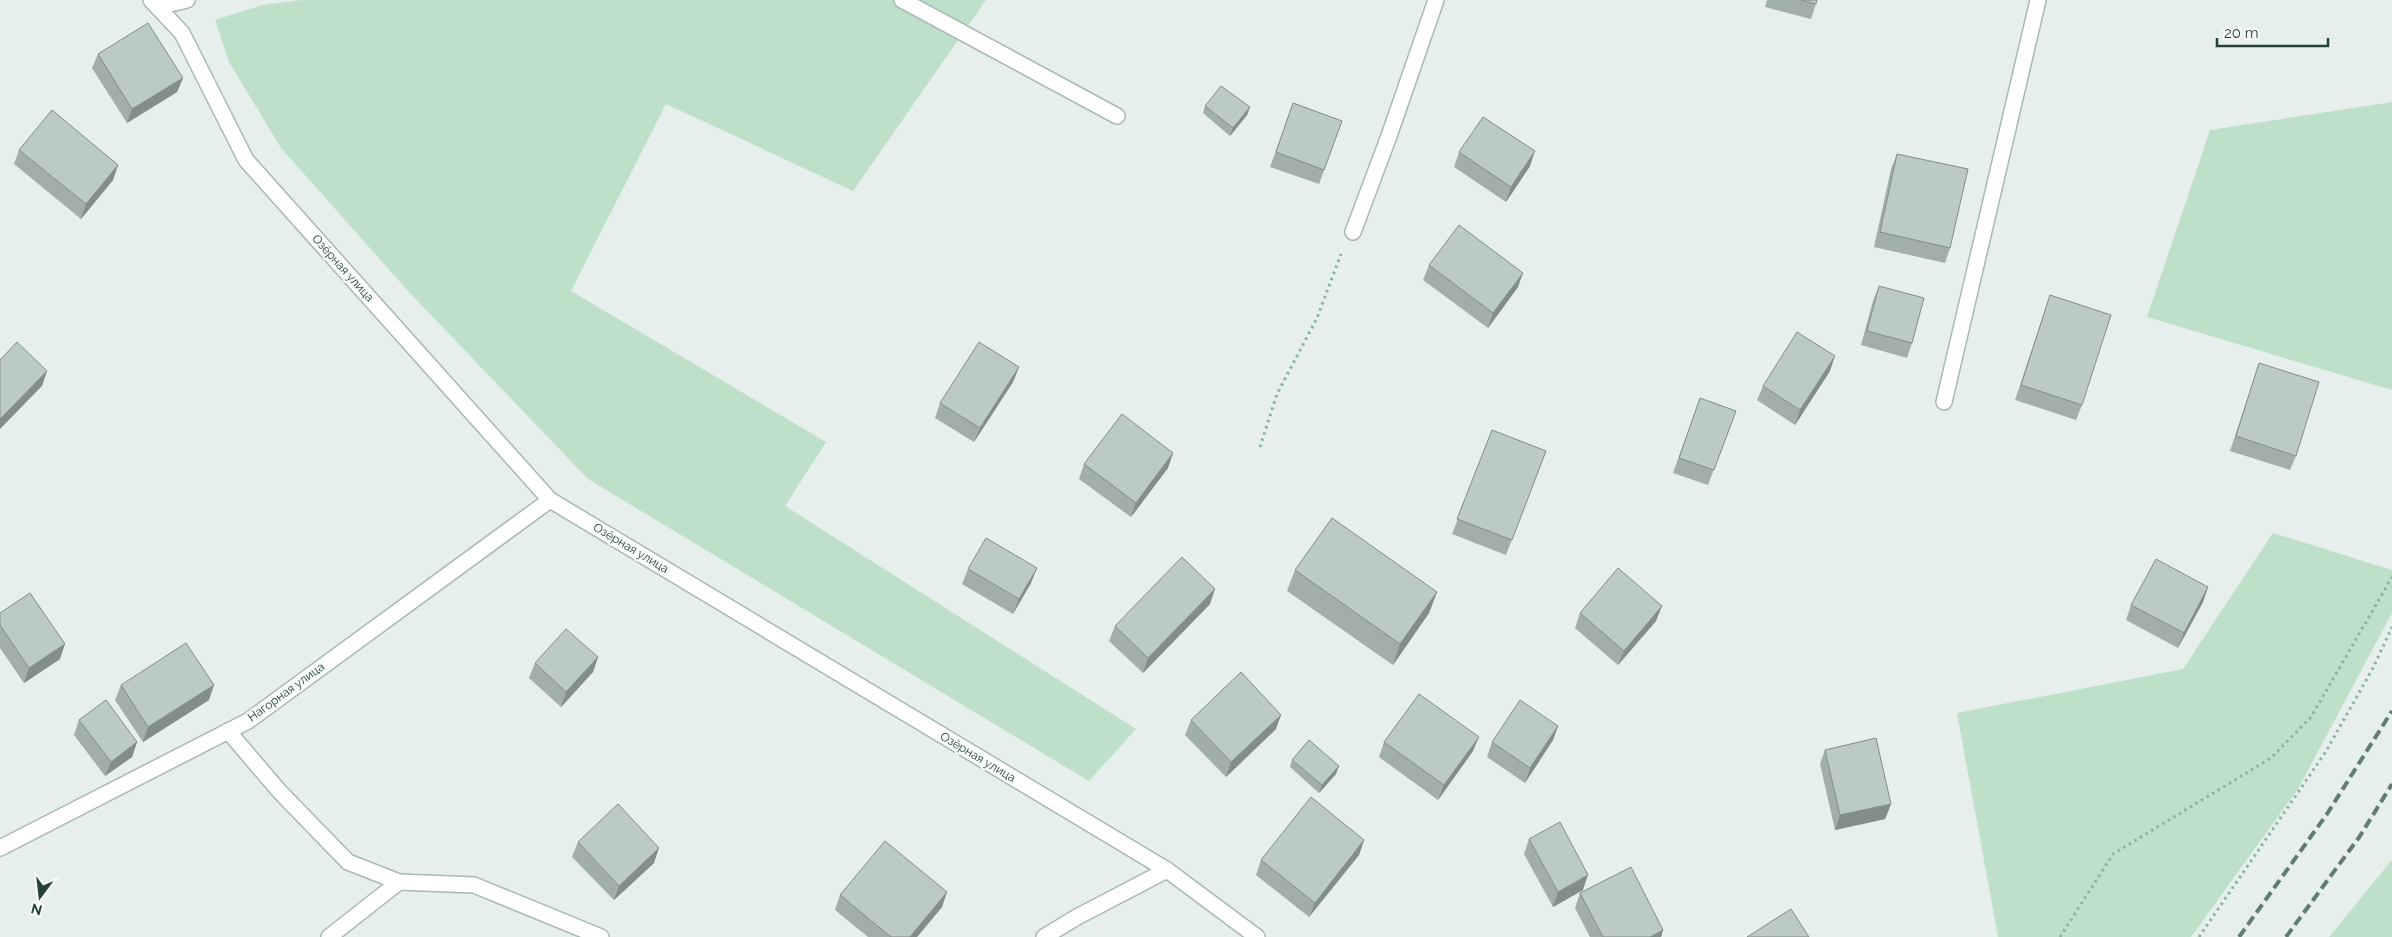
<svg xmlns="http://www.w3.org/2000/svg" width="2392" height="937" font-family="Raleway,sans-serif">
	<style>
		.green { fill: #bfe0c8 }
		.lines { fill: none; stroke-linecap: round; stroke-linejoin: round }
		.service-casing { stroke: #a8b8b2; stroke-width: 18 }
		.minor-casing { stroke: #a8b8b2; stroke-width: 18 }
		.path { stroke: #86b3a5; stroke-width: 3; stroke-dasharray: 2.5 4; stroke-linecap: butt }
		.service { stroke: #fff; stroke-width: 15 }
		.minor { stroke: #fff; stroke-width: 15 }
		.rail { stroke: #5f7d75; stroke-width: 4; stroke-dasharray: 10 5; stroke-linecap: butt }
		.wall { fill: #a1aea9 }
		.shaded-wall { fill: #838d89 }
		.building { fill: #bbcac4; stroke: #838d89 }
		.labels { text-anchor: middle; stroke-width: 4.5; stroke-linejoin: round; paint-order: stroke }
		.street-label { font-size: 12px; fill: #24423a; stroke: #f7fbf9 }
	</style>
	<rect width="100%" height="100%" fill="#e6efeb"/>
	<g class="green">
		<path d="M302,0H986L853,191L666,104L571,291L826,442L785,506L1136,729L1089,781L588,479L408,291L281,148L229,62L215,20L262,5Z"/>
		<path d="M2392,102V390L2147,317L2210,130Z"/>
		<path d="M2273,533L2392,570V613L2298,789L2191,937H1998L1957,713L2183,669Z"/>
		<path d="M2392,860V937H2329Z"/>
	</g>
	<g class="lines">
		<g class="service-casing">
			<g id="service">
				<path d="M902,0L1117,116"/>
				<path d="M158,7L187,0"/>
				<path d="M1353,232L1389,136L1436,0"/>
				<path d="M1944,402L2038,0"/>
				<path d="M228,731L280,792L348,862L399,882L474,885L601,937"/>
				<path d="M329,937L399,882"/>
				<path d="M1044,937L1077,917L1167,870"/>
			</g>
		</g>
		<g class="minor-casing">
			<g id="minor">
				<path d="M151,0L182,33L246,160L550,500L1167,870L1257,937"/>
				<path d="M0,848L248,721L550,500"/>
			</g>
		</g>
		<g class="path">
			<path d="M1260,447L1277,394L1317,318L1341,254"/>
			<path d="M2060,937L2113,854L2271,758L2311,717L2392,577"/>
			<path d="M2199,937L2325,753L2373,668L2392,627"/>
		</g>
		<use href="#service" class="service"/>
		<use href="#minor" class="minor"/>
		<g class="rail">
			<path d="M2239,937L2327,814L2392,711"/>
			<path d="M2286,937L2360,836L2392,784"/>
		</g>
	</g>
	<g class="wall">
		<path d="M1767,0H1817L1811,19L1765,7Z"/>
		<path d="M98,54L183,78L177,92L127,123L92,68Z"/>
		<path d="M1293,103L1342,121L1319,184L1270,167Z"/>
		<path d="M1205,106L1250,107L1247,115L1230,136L1203,113Z"/>
		<path d="M19,150L118,165L113,180L81,219L14,164Z"/>
		<path d="M1459,152L1530,166L1506,202L1454,167Z"/>
		<path d="M1897,154L1950,248L1945,263L1874,247L1891,169Z"/>
		<path d="M1429,265L1518,287L1488,328L1423,280Z"/>
		<path d="M1879,286L1912,343L1907,358L1861,345L1873,301Z"/>
		<path d="M2050,295L2082,405L2076,420L2015,400Z"/>
		<path d="M2259,363L2296,456L2290,470L2230,451Z"/>
		<path d="M1019,367L1013,382L974,442L935,418L940,403Z"/>
		<path d="M1830,371L1795,425L1757,400L1763,386Z"/>
		<path d="M1700,398L1736,411L1708,485L1673,473Z"/>
		<path d="M1492,430L1546,451L1506,555L1452,534Z"/>
		<path d="M1084,464L1168,468L1131,517L1079,479Z"/>
		<path d="M968,569L1031,583L1013,614L962,584Z"/>
		<path d="M1295,570L1437,592L1429,613L1393,665L1287,591Z"/>
		<path d="M2208,587L2203,602L2178,648L2126,620L2131,605Z"/>
		<path d="M1210,604L1143,673L1109,641L1115,626Z"/>
		<path d="M0,613L60,659L24,683L0,648Z"/>
		<path d="M1580,613L1656,621L1618,665L1575,628Z"/>
		<path d="M598,657L593,672L561,707L529,678L535,663Z"/>
		<path d="M121,685L209,700L143,742L115,700Z"/>
		<path d="M79,720L137,742L132,757L105,776L74,735Z"/>
		<path d="M1191,720L1276,729L1226,777L1185,735Z"/>
		<path d="M1558,726L1553,740L1525,783L1487,757L1492,742Z"/>
		<path d="M1384,742L1473,751L1438,800L1379,757Z"/>
		<path d="M1825,750L1891,804L1885,819L1835,830L1820,764Z"/>
		<path d="M1292,760L1336,774L1319,793L1290,767Z"/>
		<path d="M1529,839L1583,890L1553,907L1524,854Z"/>
		<path d="M1364,840L1359,855L1309,917L1256,875L1261,860Z"/>
		<path d="M578,842L654,863L614,900L572,857Z"/>
		<path d="M1580,893L1663,930L1661,937H1590L1575,908Z"/>
		<path d="M840,895L942,907L917,937H868L835,910Z"/>
	</g>
	<g class="shaded-wall">
		<path d="M183,78L177,92L127,123L132,109Z"/>
		<path d="M1250,107L1247,115L1230,136L1233,128Z"/>
		<path d="M1535,151L1530,166L1506,202L1511,187Z"/>
		<path d="M118,165L113,180L81,219L86,204Z"/>
		<path d="M1523,273L1518,287L1488,328L1493,313Z"/>
		<path d="M1835,356L1830,371L1795,425L1800,410Z"/>
		<path d="M1019,367L1013,382L974,442L980,428Z"/>
		<path d="M47,371L42,386L0,429V419Z"/>
		<path d="M1173,453L1168,468L1131,517L1136,503Z"/>
		<path d="M1037,568L1031,583L1013,614L1019,599Z"/>
		<path d="M2208,587L2203,602L2178,648L2184,633Z"/>
		<path d="M1215,589L1210,604L1143,673L1148,658Z"/>
		<path d="M1437,592L1429,613L1393,665L1400,644Z"/>
		<path d="M1662,606L1656,621L1618,665L1624,651Z"/>
		<path d="M65,644L60,659L24,683L29,668Z"/>
		<path d="M598,657L593,672L561,707L566,692Z"/>
		<path d="M214,685L209,700L143,742L148,727Z"/>
		<path d="M1281,715L1276,729L1226,777L1231,762Z"/>
		<path d="M1558,726L1553,740L1525,783L1530,768Z"/>
		<path d="M1479,737L1473,751L1438,800L1444,785Z"/>
		<path d="M137,742L132,757L105,776L111,762Z"/>
		<path d="M1339,766L1336,774L1319,793L1322,785Z"/>
		<path d="M1891,804L1885,819L1835,830L1840,815Z"/>
		<path d="M1364,840L1359,855L1309,917L1315,903Z"/>
		<path d="M659,848L654,863L614,900L619,886Z"/>
		<path d="M1588,875L1583,890L1553,907L1558,892Z"/>
		<path d="M947,892L942,907L917,937H910Z"/>
		<path d="M1663,930L1661,937H1650Z"/>
	</g>
	<g class="building">
		<path d="M1801,0H1817L1816,4Z"/>
		<path d="M148,23L183,78L132,109L98,54Z"/>
		<path d="M1221,86L1250,107L1233,128L1205,106Z"/>
		<path d="M1293,103L1342,121L1324,170L1276,152Z"/>
		<path d="M52,110L118,165L86,204L19,150Z"/>
		<path d="M1483,117L1535,151L1511,187L1459,152Z"/>
		<path d="M1897,154L1968,169L1950,248L1880,232Z"/>
		<path d="M1459,225L1523,273L1493,313L1429,265Z"/>
		<path d="M1879,286L1924,298L1912,343L1867,331Z"/>
		<path d="M2050,295L2111,315L2082,405L2021,385Z"/>
		<path d="M1797,332L1835,356L1800,410L1763,386Z"/>
		<path d="M17,342L47,371L0,419V360Z"/>
		<path d="M979,342L1019,367L980,428L940,403Z"/>
		<path d="M2259,363L2319,382L2296,456L2236,436Z"/>
		<path d="M1700,398L1736,411L1714,470L1679,458Z"/>
		<path d="M1122,414L1173,453L1136,503L1084,464Z"/>
		<path d="M1492,430L1546,451L1512,540L1457,519Z"/>
		<path d="M1332,518L1437,592L1400,644L1295,570Z"/>
		<path d="M986,538L1037,568L1019,599L968,569Z"/>
		<path d="M1182,557L1215,589L1148,658L1115,626Z"/>
		<path d="M2156,559L2208,587L2184,633L2131,605Z"/>
		<path d="M1618,568L1662,606L1624,651L1580,613Z"/>
		<path d="M30,593L65,644L29,668L0,625V613Z"/>
		<path d="M566,629L598,657L566,692L535,663Z"/>
		<path d="M186,643L214,685L148,727L121,685Z"/>
		<path d="M1241,672L1281,715L1231,762L1191,720Z"/>
		<path d="M1419,694L1479,737L1444,785L1384,742Z"/>
		<path d="M106,700L137,742L111,762L79,720Z"/>
		<path d="M1520,700L1558,726L1530,768L1492,742Z"/>
		<path d="M1876,738L1891,804L1840,815L1825,750Z"/>
		<path d="M1309,740L1339,766L1322,785L1292,760Z"/>
		<path d="M1311,797L1364,840L1315,903L1261,860Z"/>
		<path d="M618,804L659,848L619,886L578,842Z"/>
		<path d="M1560,822L1588,875L1558,892L1529,839Z"/>
		<path d="M885,841L947,892L910,937H891L840,895Z"/>
		<path d="M1631,867L1663,930L1650,937H1603L1580,893Z"/>
		<path d="M1791,909L1809,937H1747Z"/>
	</g>
	<g class="labels">
		<g class="street-label">
			<text transform="translate(343 268) rotate(48)" y="4">Озёрная улица</text>
			<text transform="translate(631 548) rotate(31)" y="4">Озёрная улица</text>
			<text transform="translate(286 692) rotate(-36)" y="4">Нагорная улица</text>
			<text transform="translate(978 757) rotate(31)" y="4">Озёрная улица</text>
		</g>
	</g>
	<g transform="translate(40 897) rotate(195)" stroke="#f7fbf9" stroke-width="4" paint-order="stroke">
	<path d="M0-4L9 19L0 12L-9 19Z" fill="#24423a"/>
	<text y="-8" font-size="14" font-weight="bold" text-anchor="middle" fill="#24423a">N</text>
	</g>
	<path d="M2217 38v8h111v-8" fill="none" stroke="#24423a" stroke-width="2.5"/>
	<text x="2224" y="38" font-size="15" fill="#24423a" stroke="#f7fbf9" stroke-width="4" paint-order="stroke">20 m</text>
</svg>
